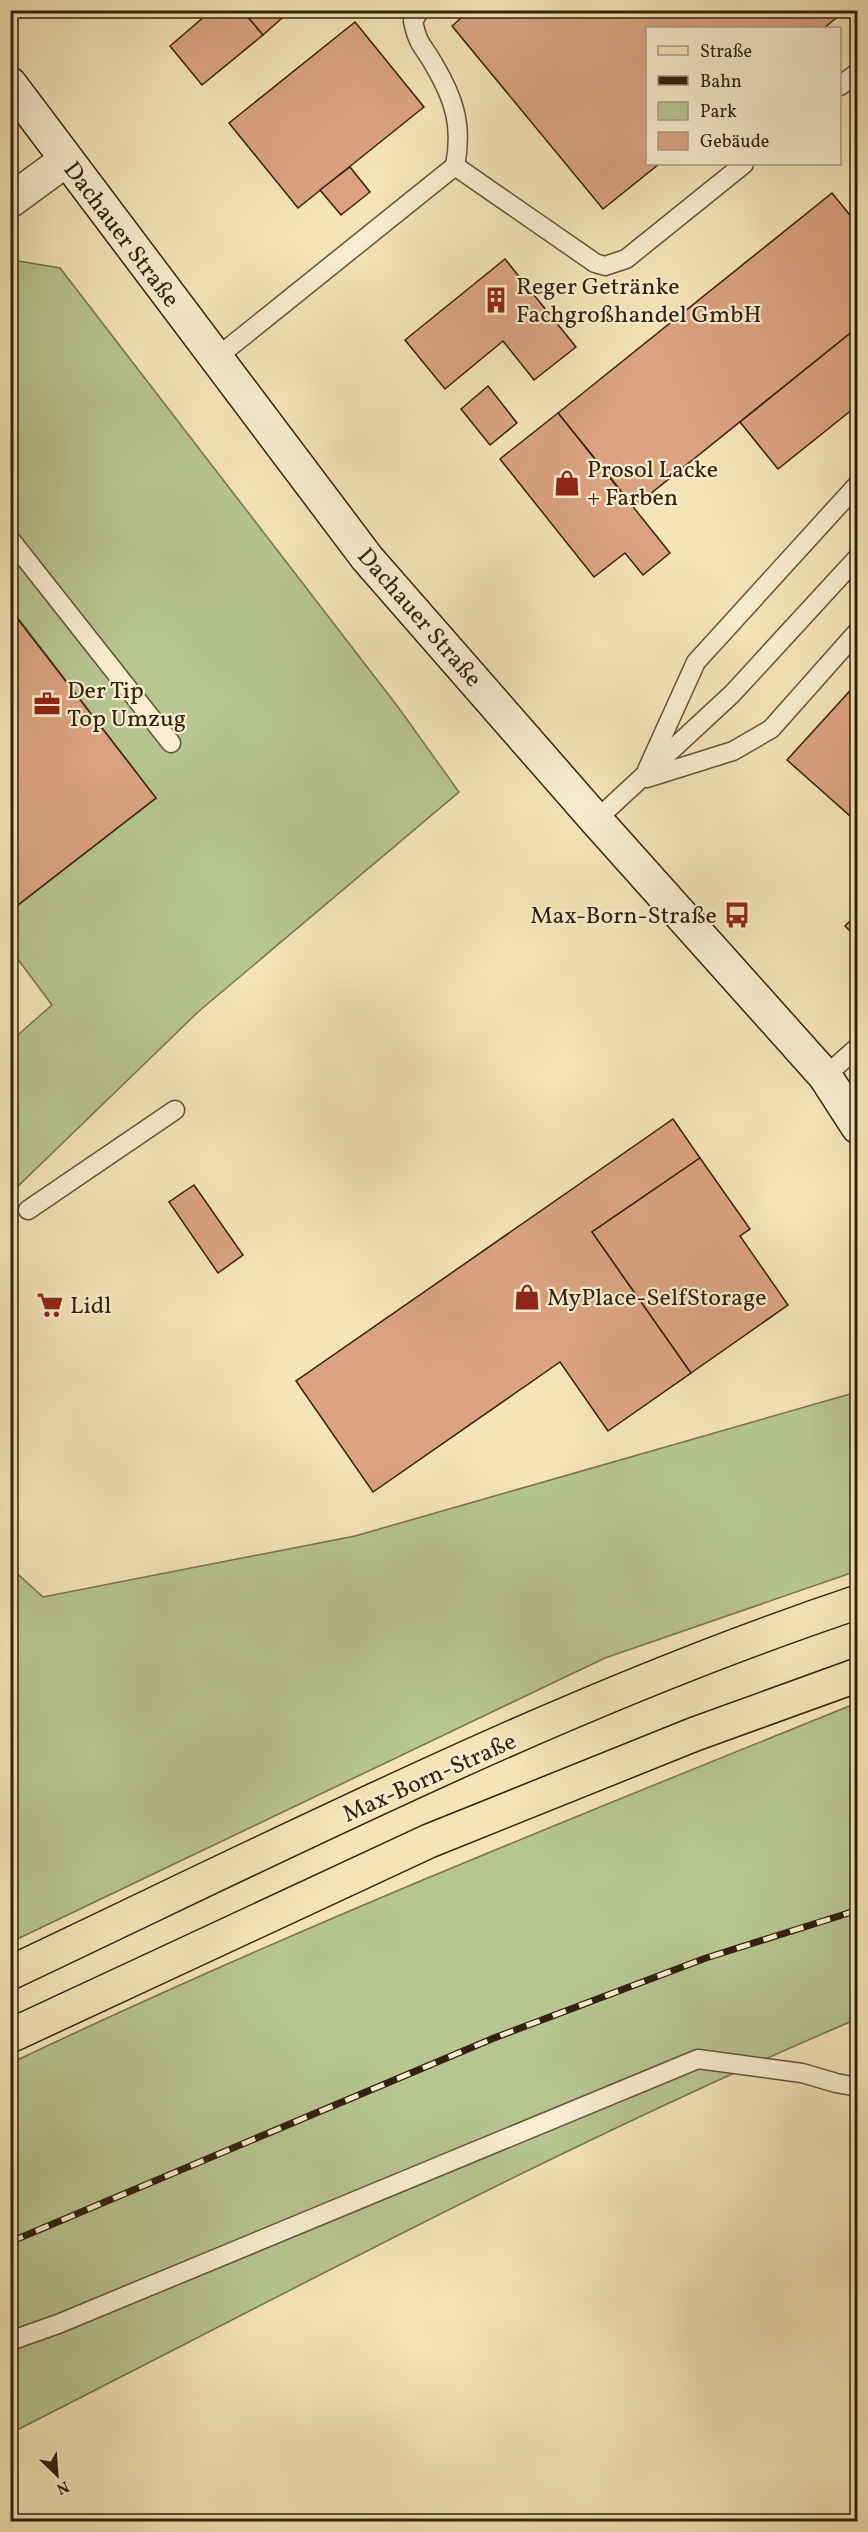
<svg xmlns="http://www.w3.org/2000/svg" width="868" height="2532" font-family="Vollkorn,serif">
	<style>
		.green { fill: #b7c592; stroke: #757350; stroke-width: 1.5 }
		.building { fill: #dba381; stroke: #33210d; stroke-width: 1.5 }
		.lines { fill: none; stroke-linecap: round; stroke-linejoin: round }
		.service-casing { stroke: #645238; stroke-width: 21 }
		.minor-casing { stroke: #645238; stroke-width: 36 }
		.secondary-casing { stroke: #33210d; stroke-width: 36 }
		.primary-casing { stroke: #33210d; stroke-width: 36 }
		.service { stroke: #f8edd0; stroke-width: 18 }
		.minor { stroke: #f8edd0; stroke-width: 33 }
		.secondary { stroke: #f8edd0; stroke-width: 33 }
		.primary { stroke: #f5e4b7; stroke-width: 33 }
		.rail-casing { stroke: #33210d; stroke-width: 7 }
		.rail { stroke: #f8edd0; stroke-width: 4.5; stroke-dasharray: 14; stroke-linecap: butt }
		.labels { text-anchor: middle; stroke-width: 4.5; stroke-linejoin: round; paint-order: stroke }
		.street-label { font-size: 24px; fill: #33210d; stroke: #f8edd0 }
		.poi-label { font-size: 24px; fill: #33210d; stroke: #f8edd0; text-anchor: start }
	</style>
	<rect width="100%" height="100%" fill="#f5e4b7"/>
	<filter id="stains"><feTurbulence type="fractalNoise" baseFrequency=".00333" numOctaves="4"/><feColorMatrix values="0 0 0 0 .2 0 0 0 0 .09 0 0 0 0 .02 0 0 0 .5 -.17"/></filter>
	<radialGradient id="worn" r=".72"><stop offset=".6" stop-color="#630" stop-opacity="0"/><stop offset="1" stop-color="#630" stop-opacity=".3"/></radialGradient>
	<g class="green">
		<path d="M12,260L60,268L398,707L459,792L198,1012L11,1193V1041L52,1005L11,950V911L156,798L11,609Z"/>
		<path d="M857,1392V1571L605,1658L11,1942V1568L43,1597L355,1536Z"/>
		<path d="M857,1703V2019C568,2142 291,2291 11,2433V2063C288,1931 572,1818 857,1703Z"/>
	</g>
	<g class="building">
		<path d="M212,10H242L263,35L202,85L170,46Z"/>
		<path d="M242,10H291L263,35Z"/>
		<path d="M470,10H846L824,28H648V164H659L603,209L452,26Z"/>
		<path d="M355,22L424,107L298,208L229,123Z"/>
		<path d="M350,167L370,192L341,215L320,190Z"/>
		<path d="M832,193L858,225V327L634,507L558,413Z"/>
		<path d="M505,259L576,347L534,380L503,341L445,389L405,340Z"/>
		<path d="M858,327V405L778,469L740,422Z"/>
		<path d="M488,386L517,423L490,445L461,409Z"/>
		<path d="M558,413L670,553L643,575L625,553L594,577L500,459Z"/>
		<path d="M10,609L156,798L10,911Z"/>
		<path d="M858,682V823L787,760Z"/>
		<path d="M856,915L858,917V939L845,926Z"/>
		<path d="M673,1119L700,1158L592,1232L691,1373L608,1431L560,1362L373,1492L296,1381Z"/>
		<path d="M700,1158L750,1229L740,1236L788,1305L691,1373L592,1232Z"/>
		<path d="M194,1185L243,1255L218,1273L169,1202Z"/>
	</g>
	<g class="lines">
		<g class="service-casing">
			<g id="service">
				<path d="M420,10L413,21C418,45 422,44 433,63C454,98 463,125 455,166"/>
				<path d="M840,86L858,72"/>
				<path d="M216,358L455,166L595,263L605,266L626,259L744,164"/>
				<path d="M10,539L171,743"/>
				<path d="M647,770L696,662L858,484"/>
				<path d="M647,778L733,751L771,729L858,631"/>
				<path d="M596,820L732,694L858,557"/>
				<path d="M825,1076L858,1047"/>
				<path d="M28,1210L175,1110"/>
				<path d="M10,2341L58,2324L698,2059L802,2073L836,2083L858,2087"/>
			</g>
		</g>
		<g class="minor-casing">
			<path id="minor" d="M10,201L66,160"/>
		</g>
		<g class="secondary-casing">
			<path id="secondary" d="M10,84L367,558L596,820L825,1076L858,1127"/>
		</g>
		<g class="primary-casing">
			<g id="primary">
				<path d="M10,1973C289,1841 565,1700 858,1602"/>
				<path d="M10,2036L429,1841L695,1734L858,1675"/>
			</g>
		</g>
		<use href="#service" class="service"/>
		<use href="#minor" class="minor"/>
		<use href="#secondary" class="secondary"/>
		<use href="#primary" class="primary"/>
		<g class="rail-casing">
			<path id="rail" d="M10,2242L494,2038L706,1958L858,1910"/>
		</g>
		<use href="#rail" class="rail"/>
	</g>
	<defs>
		<g id="building-bare" transform="scale(2.07)"><path d="M-4-6H4V6H1V3H-1V6H-4ZM-2.5-4.3h1.7v1.8h-1.7ZM.8-4.3h1.7v1.8H.8ZM-2.5-1h1.7V.8h-1.7ZM.8-1h1.7V.8H.8Z" fill="#8f2418" stroke="#f8edd0" stroke-width="2.5" paint-order="stroke"/></g>
		<g id="shop-bare" transform="scale(2.07)"><path d="M-5-2.5h2.3a2.7 3.5 0 0 1 5.4 0H5L5.5 6h-11ZM-1.5-2.5h3a1.5 2.3 0 0 0-3 0Z" fill="#8f2418" stroke="#f8edd0" stroke-width="2.5" paint-order="stroke"/></g>
		<g id="office-bare" transform="scale(2.07)"><path d="M-6-3h4V-5.5h4V-3h4V5H-6ZM-1-4.5V-3h2v-1.5ZM-6 0V1H6V0Z" fill="#8f2418" stroke="#f8edd0" stroke-width="2.5" paint-order="stroke"/></g>
		<g id="bus-bare" transform="scale(2.07)"><path d="M-5-6H5V4H4V6H2V4H-2V6H-4V4H-5ZM-3.5-4V0h7V-4ZM-3.5 1.2v1.5H-2V1.2ZM2 1.2v1.5H3.5V1.2Z" fill="#8f2418" stroke="#f8edd0" stroke-width="2.5" paint-order="stroke"/></g>
		<g id="supermarket-bare" transform="scale(2.07)"><path d="M-6-5.5h2.5l.6 2H6L4.5 2H-2.5L-4.4-4H-6ZM-1.5 3.2a1.3 1.3 0 1 0 .1 0ZM3 3.2a1.3 1.3 0 1 0 .1 0Z" fill="#8f2418" stroke="#f8edd0" stroke-width="2.5" paint-order="stroke"/></g>
	</defs>
	<g fill-rule="evenodd">
		<use href="#building-bare" x="496" y="300"/>
		<use href="#shop-bare" x="567" y="483"/>
		<use href="#office-bare" x="47" y="704"/>
		<use href="#bus-bare" x="737" y="915"/>
		<use href="#shop-bare" x="527" y="1297"/>
		<use href="#supermarket-bare" x="50" y="1305"/>
	</g>
	<g class="labels">
		<g class="street-label">
			<text transform="translate(122 234) rotate(53)" y="8">Dachauer Straße</text>
			<text transform="translate(420 617) rotate(49)" y="8">Dachauer Straße</text>
			<text transform="translate(429 1777) rotate(-24)" y="8">Max-Born-Straße</text>
		</g>
		<g class="poi-label">
			<text x="516" y="294">Reger Getränke<tspan x="516" dy="28">Fachgroßhandel GmbH</tspan></text>
			<text x="587" y="477">Prosol Lacke<tspan x="587" dy="28">+ Farben</tspan></text>
			<text x="67" y="698">Der Tip<tspan x="67" dy="28">Top Umzug</tspan></text>
			<text x="717" y="923" text-anchor="end">Max-Born-Straße</text>
			<text x="547" y="1305">MyPlace-SelfStorage</text>
			<text x="70" y="1313">Lidl</text>
		</g>
	</g>
	<rect width="868" height="2532" fill="none" stroke="#f5e4b7" stroke-width="36"/>
	<rect x="12" y="12" width="844" height="2508" fill="none" stroke="#33210d" stroke-width="3"/>
	<rect x="18" y="18" width="832" height="2496" fill="none" stroke="#33210d" stroke-width="1.5"/>
	<rect x="646" y="27" width="195" height="138" fill="#f8edd0" stroke="#a99b82" stroke-width="1.5"/>
	<rect x="658" y="46" width="30" height="9" fill="#f5e4b7" stroke="#a99b82" stroke-width="1.5"/>
	<text x="700" y="57" font-size="18" fill="#33210d">Straße</text>
	<rect x="658" y="76" width="30" height="9" fill="#33210d" stroke="#a99b82" stroke-width="1.5"/>
	<text x="700" y="87" font-size="18" fill="#33210d">Bahn</text>
	<rect x="658" y="102" width="30" height="18" fill="#b7c592" stroke="#a99b82" stroke-width="1.5"/>
	<text x="700" y="117" font-size="18" fill="#33210d">Park</text>
	<rect x="658" y="132" width="30" height="18" fill="#dba381" stroke="#a99b82" stroke-width="1.5"/>
	<text x="700" y="147" font-size="18" fill="#33210d">Gebäude</text>
	<g transform="translate(57 2475) rotate(155)" stroke="#f8edd0" stroke-width="4.5" paint-order="stroke">
	<path d="M0-4.5L10 22L0 15L-10 22Z" fill="#33210d"/>
	<text y="-9" font-size="16" font-weight="bold" text-anchor="middle" fill="#33210d">N</text>
	</g>
	<rect width="100%" height="100%" filter="url(#stains)"/>
	<rect width="100%" height="100%" fill="url(#worn)"/>
</svg>
